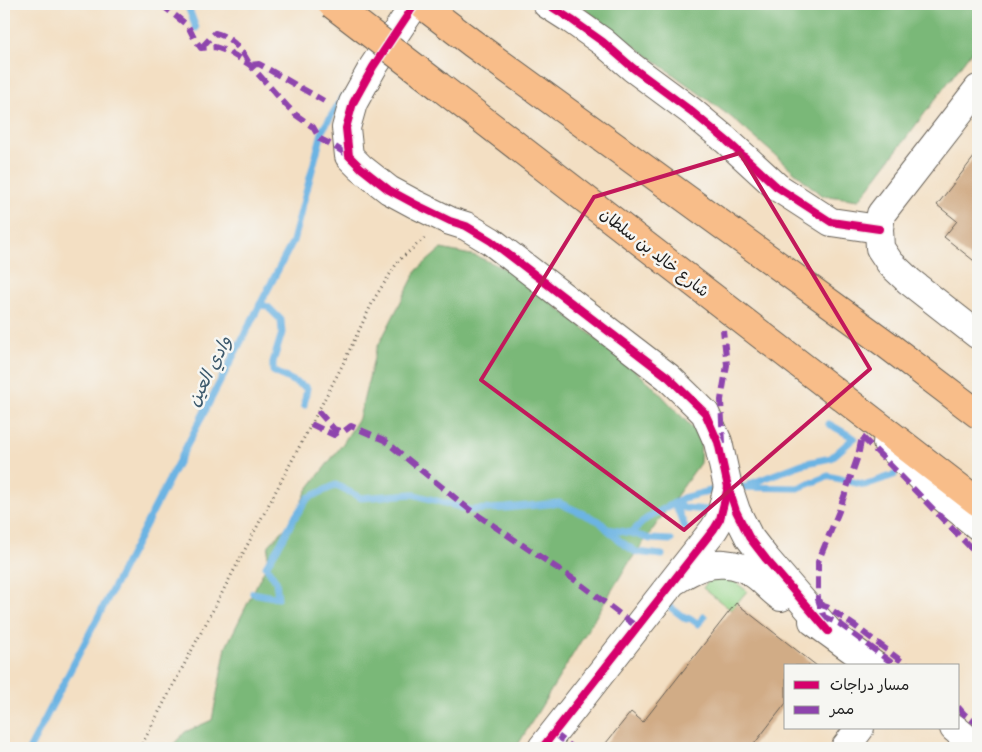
<svg xmlns="http://www.w3.org/2000/svg" width="982" height="752" font-family="Sriracha,'Playpen Sans Arabic',sans-serif">
	<style>
		.green { fill: #99d78c; stroke: #5a7a54 }
		.forest { fill: #7ab878; stroke: #4b6a4a }
		.lines { fill: none; stroke-linecap: round; stroke-linejoin: round }
		.stream { stroke: #6cb4e3; stroke-width: 7 }
		.building { fill: #d1ac86 }
		.minor-casing { stroke: #676056; stroke-width: 30 }
		.major-casing { stroke: #676056; stroke-width: 30 }
		.path { stroke: #676056; stroke-width: 3; stroke-dasharray: 1 4; stroke-linecap: butt }
		.minor { stroke: #fff; stroke-width: 28 }
		.major { stroke: #f8bd89; stroke-width: 28 }
		.major-bridge-casing { stroke: #676056; stroke-width: 30; stroke-linecap: butt }
		.major-bridge { stroke: #f8bd89; stroke-width: 28 }
		.quiet { stroke: #8e44ad; stroke-width: 6; stroke-dasharray: 12 6; stroke-linecap: butt }
		.cycleway-casing { stroke: #f6f6f2; stroke-width: 11 }
		.cycleway { stroke: #d6006c; stroke-width: 8 }
		.marked { fill: none; stroke: #c2185b; stroke-width: 4; stroke-linejoin: round }
		.labels { text-anchor: middle; stroke-width: 5; stroke-linejoin: round; paint-order: stroke }
		.street-label { font-size: 16px; fill: #1c1c1c; stroke: #f6f6f2 }
		.water-label { font-size: 18px; font-style: italic; fill: #3c596c; stroke: #f6f6f2 }
	</style>
	<rect width="100%" height="100%" fill="#f6f6f2"/>
	<filter id="ink" filterUnits="userSpaceOnUse"><feTurbulence type="fractalNoise" baseFrequency=".02" numOctaves="2"/><feDisplacementMap in="SourceGraphic" scale="10" xChannelSelector="R" yChannelSelector="G"/><feConvolveMatrix kernelMatrix="1 2 1 2 8 2 1 2 1" color-interpolation-filters="sRGB"/></filter>
	<filter id="wash" filterUnits="userSpaceOnUse"><feTurbulence type="fractalNoise" baseFrequency=".0096" numOctaves="4" result="noise"/><feDisplacementMap in="SourceGraphic" scale="20" xChannelSelector="R" yChannelSelector="G"/><feGaussianBlur stdDeviation="1.12" result="paint"/><feColorMatrix in="noise" values="0 0 0 0 0 0 0 0 0 0 0 0 0 0 0 0 0 1.4 0 .05"/><feComposite in="paint" operator="in"/></filter>
	<g filter="url(#wash)">
		<rect width="100%" height="100%" fill="#f3dfc3"/>
		<path class="green" d="M718,569L747,591L731,610L703,588Z"/>
		<g class="forest">
			<path d="M578,4H978V43L859,200L821,195L731,117Z"/>
			<path d="M441,249L476,256L510,271L581,326L651,384L701,437L700,463L626,567L516,748H170L185,732L212,720L226,647L266,566L269,545L293,520L307,490L342,445L359,418L376,350L417,270Z"/>
		</g>
		<g class="lines">
			<g class="stream">
				<path d="M187,4L196,28"/>
				<path d="M260,304L268,307L281,320L282,333L273,362V371L307,388L304,405"/>
				<path d="M750,484L802,464L831,458L854,438L829,424"/>
				<path d="M735,487L798,488L828,476L865,485L894,475"/>
				<path d="M674,504L685,508L708,510"/>
				<path d="M674,504L679,513L685,527"/>
				<path d="M608,530L621,542L636,552L662,555"/>
				<path d="M631,533L650,539L671,540"/>
				<path d="M253,593L278,598L276,581L266,566L283,539L293,520L308,498L336,485L361,498L412,494L470,510L506,508L559,503L599,521L607,529L631,533L646,519L683,498L722,488"/>
				<path d="M663,607L666,604L686,619L690,618L698,624L704,617"/>
				<path d="M30,748L293,241L323,129L343,97"/>
			</g>
		</g>
		<g id="blocks">
			<g class="building">
				<path d="M978,152V264L944,237L957,221L937,205Z"/>
				<path d="M736,603L817,666H786V703L751,748H602L631,712L643,722Z"/>
			</g>
		</g>
	</g>
	<g filter="url(#ink)">
		<use href="#blocks" fill-opacity="0" stroke="#676056" stroke-width="1"/>
		<g class="lines">
			<g class="minor-casing">
				<g id="minor">
					<path d="M415,4L373,67L353,103L346,128L349,156L361,168L389,190L415,204L450,221L466,226L491,241L668,377L705,413L718,442L728,487L736,511L749,537L766,559L828,631"/>
					<path d="M547,4L572,20L603,42L633,68L691,111L727,141L777,187L831,222L879,229"/>
					<path d="M978,89L881,214L879,229L880,248L890,263L909,281L978,335"/>
					<path d="M887,443L933,489L978,526"/>
					<path d="M676,580C681,577 685,574 689,572C711,560 738,561 757,576C765,582 772,591 781,597"/>
					<path d="M813,621L875,666"/>
					<path d="M954,728L978,748"/>
					<path d="M542,748L714,529L720,519L728,487"/>
					<path d="M845,748L860,728"/>
				</g>
			</g>
			<g class="major-casing">
				<g id="major">
					<path d="M421,4L472,43L886,344L978,414"/>
					<path d="M439,86L978,502"/>
				</g>
			</g>
			<path class="path" d="M140,748L342,366L374,299L399,260L427,236"/>
			<use href="#minor" class="minor"/>
			<use href="#major" class="major"/>
			<g class="major-bridge-casing">
				<path id="major-bridge" d="M332,4L439,86"/>
			</g>
			<use href="#major-bridge" class="major-bridge"/>
			<g class="quiet">
				<path d="M161,4L188,26L194,38L201,48L215,47L229,52L250,65L287,106L296,115L313,127L320,139L334,146L349,156"/>
				<path d="M201,48L215,33C232,37 242,50 250,65L259,64L324,101"/>
				<path d="M318,411L334,429L343,432L351,426L384,440L470,510L575,580L637,627"/>
				<path d="M311,424L334,435L338,432"/>
				<path d="M862,437C902,476 939,516 978,555"/>
				<path d="M723,444L721,400L727,365L723,330"/>
				<path d="M817,605H821L827,607L855,626L908,666"/>
				<path d="M822,616L840,624L896,666"/>
				<path d="M826,624L818,599V562L839,511L858,456L862,437"/>
				<path d="M958,707L964,714L978,724"/>
				<path d="M554,733L573,748"/>
			</g>
			<g class="cycleway-casing">
				<g id="cycleway">
					<path d="M415,4L373,67L353,103L346,128L349,156L361,168L389,190L415,204L450,221L466,226L491,241L668,377L705,413L718,442L728,487L736,511L749,537L766,559L828,631"/>
					<path d="M547,4L572,20L603,42L633,68L691,111L727,141L777,187L831,222L879,229"/>
					<path d="M542,748L714,529L720,519L728,487"/>
				</g>
			</g>
			<use href="#cycleway" class="cycleway"/>
		</g>
	</g>
	<path class="marked" d="M740,153L870,369L684,530L481,380L594,197Z"/>
	<g class="labels">
		<g class="street-label">
			<text transform="translate(655 252) rotate(38)" y="6">شارع خالِد بن سلطان</text>
		</g>
		<g class="water-label">
			<text transform="translate(209 371) rotate(-63)" y="6">وادي العين</text>
		</g>
	</g>
	<rect width="982" height="752" fill="none" stroke="#f6f6f2" stroke-width="20"/>
	<rect x="784" y="664" width="175" height="65" fill="#f6f6f2" stroke="#9f9f9c"/>
	<rect x="794" y="681" width="25" height="8" fill="#d6006c" stroke="#9f9f9c"/>
	<text x="830" y="690" font-size="15" fill="#1c1c1c">مسار دراجات</text>
	<rect x="794" y="706" width="25" height="8" fill="#8e44ad" stroke="#9f9f9c"/>
	<text x="830" y="714" font-size="15" fill="#1c1c1c">ممر</text>
</svg>
